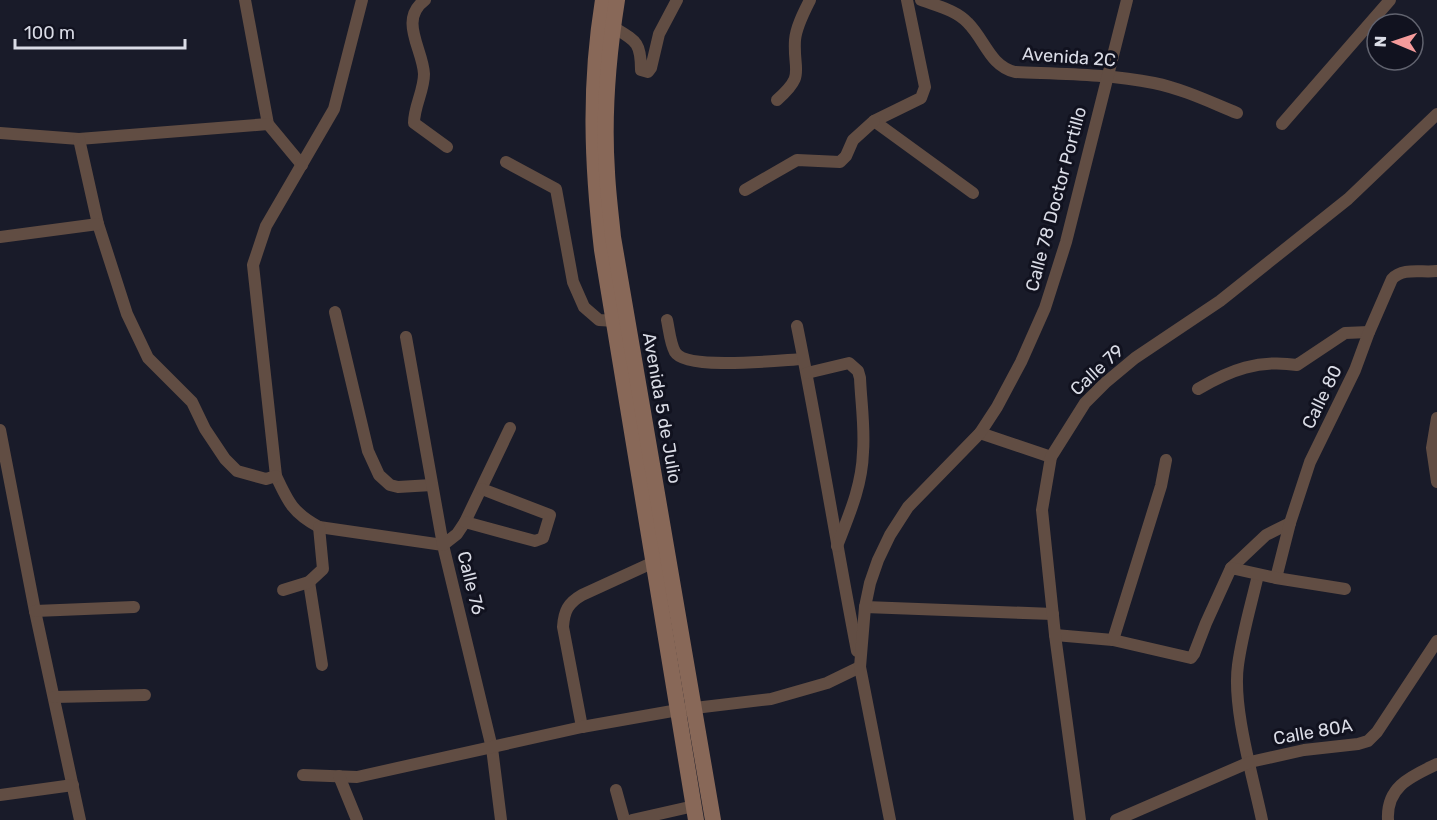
<svg xmlns="http://www.w3.org/2000/svg" width="1437" height="820" font-family="Rubik,sans-serif">
	<style>
		.lines { fill: none; stroke-linecap: round; stroke-linejoin: round }
		.minor { stroke: #614d43; stroke-width: 12 }
		.secondary { stroke: #886858; stroke-width: 16 }
		.labels { text-anchor: middle; stroke-width: 6; stroke-linejoin: round; paint-order: stroke }
		.street-label { font-size: 18px; fill: #dadce6; stroke: #11121f }
	</style>
	<rect width="100%" height="100%" fill="#191b29"/>
	<g class="lines">
		<g class="minor">
			<path d="M245,0L268,124L302,165"/>
			<path d="M362,0L334,109L266,226L253,265L276,476C288,502 293,513 319,527L443,545L492,748L501,820"/>
			<path d="M425,0C398,20 423,49 424,74C424,91 414,106 414,123L447,147"/>
			<path d="M907,0L925,87L921,98L874,121L973,193"/>
			<path d="M921,0C937,6 956,10 968,23C985,40 990,66 1015,72C1061,74 1109,74 1154,83C1183,89 1210,102 1237,113"/>
			<path d="M613,27C636,41 641,42 641,70L648,72L651,68L659,34L677,0"/>
			<path d="M777,100C806,74 793,73 795,40C796,27 804,12 810,0"/>
			<path d="M1282,124L1390,0"/>
			<path d="M0,133L79,139L268,124"/>
			<path d="M79,139L98,224L127,314L148,358L192,402L205,429L225,459L237,471L266,479L276,476"/>
			<path d="M506,162L556,189L573,282L584,307L599,320L615,321"/>
			<path d="M745,190L797,160L840,162L846,156L853,140L874,121"/>
			<path d="M0,237L98,224"/>
			<path d="M335,312L368,451L379,475L390,485L398,487L432,485"/>
			<path d="M667,320C669,329 670,343 675,352C686,371 781,360 803,359"/>
			<path d="M797,326C819,434 836,543 857,651"/>
			<path d="M406,337L443,545L457,534L465,522L510,428"/>
			<path d="M807,373L849,363L858,371L860,378C861,402 865,428 863,452C862,486 849,515 837,546"/>
			<path d="M1198,389C1230,370 1259,359 1297,365L1345,333L1369,332"/>
			<path d="M1437,418L1432,448L1437,482"/>
			<path d="M0,430L35,611L80,820"/>
			<path d="M980,433L1051,457"/>
			<path d="M465,522L535,541L543,538L550,515L482,489"/>
			<path d="M1231,568L1266,535L1290,523"/>
			<path d="M1258,575C1251,605 1242,635 1238,665C1232,707 1253,777 1262,820"/>
			<path d="M1276,578L1290,523L1310,462L1355,370L1369,332L1392,279C1403,267 1422,273 1437,271"/>
			<path d="M309,582L322,665"/>
			<path d="M283,590L309,582L323,569L319,527"/>
			<path d="M865,607L1053,614"/>
			<path d="M35,611L134,607"/>
			<path d="M1055,635L1113,640L1191,658L1194,654L1206,623L1231,568L1276,578L1345,589"/>
			<path d="M1113,640L1161,486L1166,460"/>
			<path d="M54,697L145,695"/>
			<path d="M582,727L563,627C564,611 568,603 582,595L654,562"/>
			<path d="M303,775L357,777L582,727L678,710L771,699L827,683L860,667"/>
			<path d="M339,776L357,820"/>
			<path d="M616,790L624,819L626,820"/>
			<path d="M0,795L73,785"/>
			<path d="M632,820L694,806"/>
			<path d="M890,820L860,667L865,607L870,583L878,560L890,535L908,507L980,433L997,407L1021,362L1045,308L1066,242L1127,0"/>
			<path d="M1080,820L1055,635L1042,510L1051,457L1085,403L1105,383L1135,358L1220,301L1348,199L1437,114"/>
			<path d="M1116,820L1250,762L1304,750L1358,744L1368,741L1377,732L1437,641"/>
			<path d="M1388,820C1386,786 1412,776 1437,764"/>
		</g>
		<g class="secondary">
			<path d="M603,0C589,86 592,163 602,250L696,820"/>
			<path d="M617,0C608,57 603,114 607,172C608,194 611,216 613,237L713,820"/>
		</g>
	</g>
	<g class="labels">
		<g class="street-label">
			<text transform="translate(1069 57) rotate(4)" y="6">Avenida 2C</text>
			<text transform="translate(1056 199) rotate(-75)" y="6">Calle 78 Doctor Portillo</text>
			<text transform="translate(1097 370) rotate(-43)" y="6">Calle 79</text>
			<text transform="translate(1322 397) rotate(-64)" y="6">Calle 80</text>
			<text transform="translate(662 408) rotate(80)" y="6">Avenida 5 de Julio</text>
			<text transform="translate(471 583) rotate(76)" y="6">Calle 76</text>
			<text transform="translate(1313 732) rotate(-10)" y="6">Calle 80A</text>
		</g>
	</g>
	<g transform="translate(1395 42) rotate(272)"><circle r="28" fill="#11121f" stroke="#61636f" stroke-width="1.5"/>
	<path d="M0-4.5L10 22L0 15L-10 22Z" fill="#f59b9b"/>
	<text y="-9" font-size="16" font-weight="bold" text-anchor="middle" fill="#dadce6">N</text>
	</g>
	<path d="M15 39v9h170v-9" fill="none" stroke="#dadce6" stroke-width="3"/>
	<text x="24" y="39" font-size="18" fill="#dadce6" stroke="#11121f" stroke-width="4.5" paint-order="stroke">100 m</text>
</svg>
